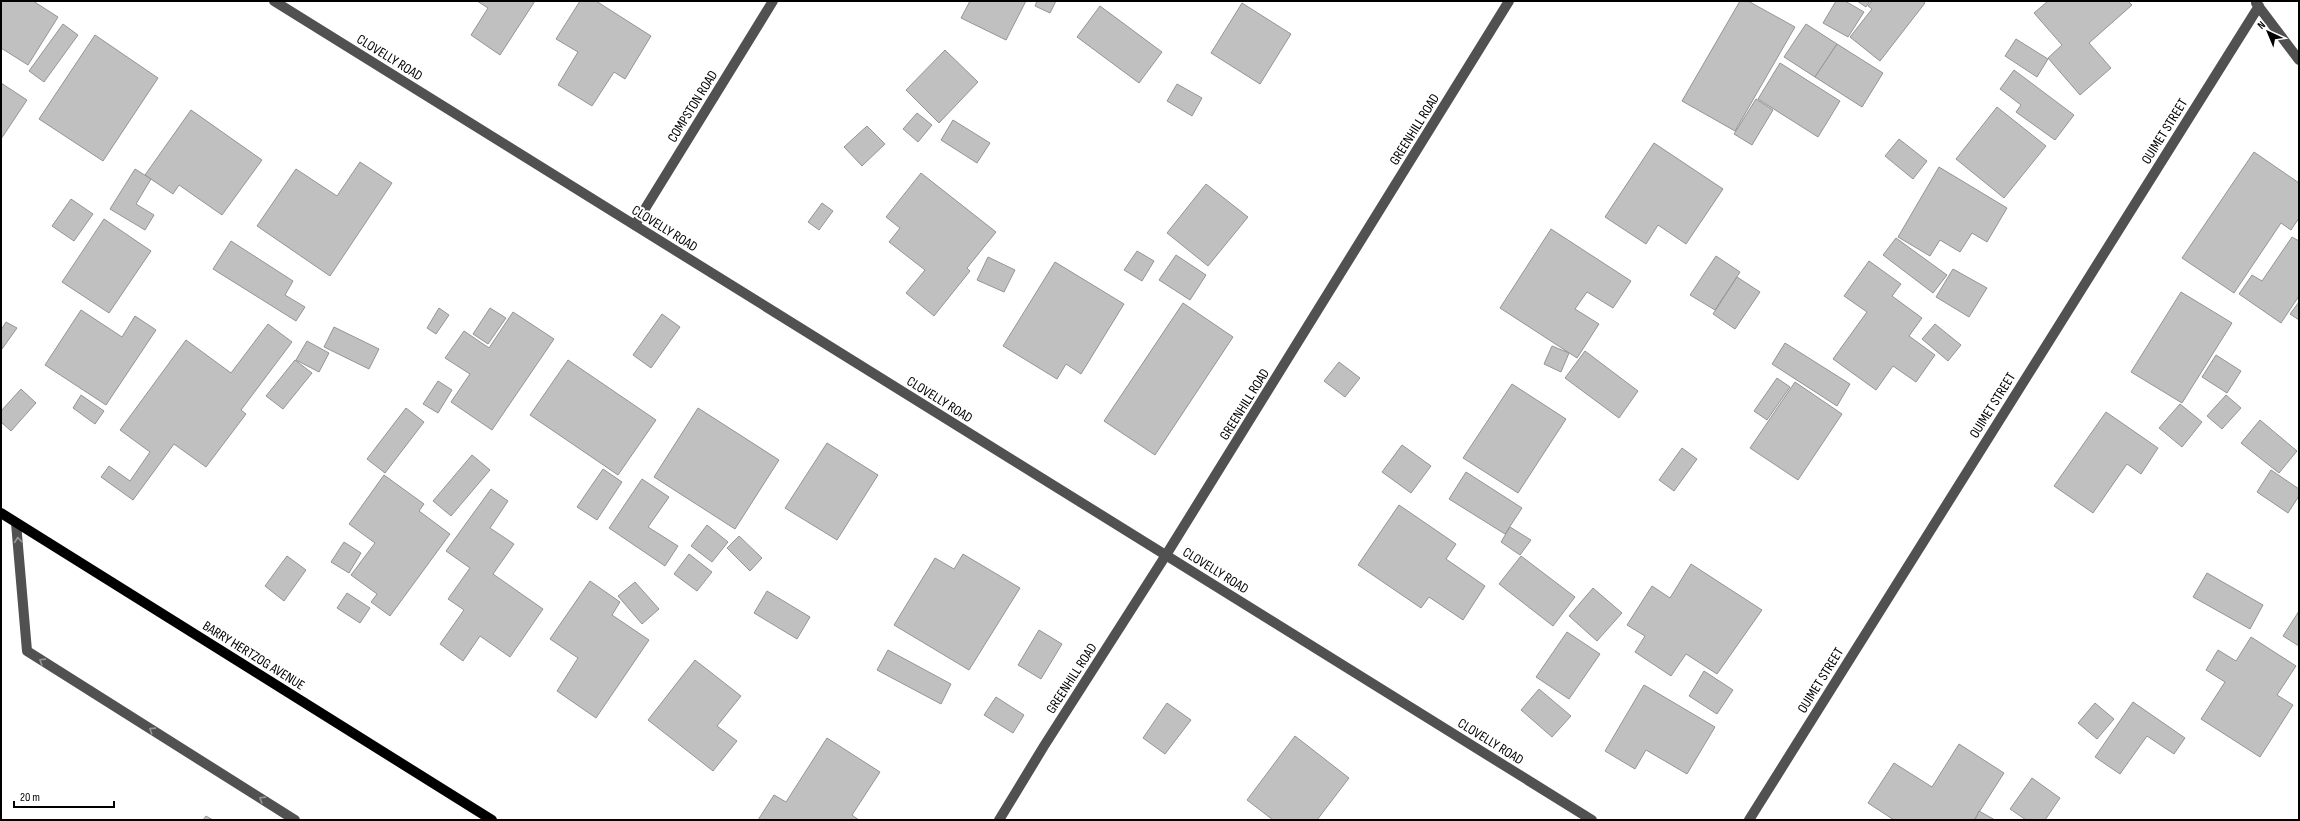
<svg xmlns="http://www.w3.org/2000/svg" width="2300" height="821" font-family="'Sofia Sans Condensed',sans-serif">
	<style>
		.building { fill: #c0c0c0; stroke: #959595 }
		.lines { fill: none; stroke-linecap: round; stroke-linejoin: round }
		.minor { stroke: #515151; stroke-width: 10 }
		.major { stroke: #000; stroke-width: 10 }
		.oneway { stroke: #979797 }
		.labels { text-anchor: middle; stroke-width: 4; stroke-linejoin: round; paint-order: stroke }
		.street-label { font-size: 14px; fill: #000; stroke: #fff }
	</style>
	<rect width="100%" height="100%" fill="#fff"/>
	<g class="building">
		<path d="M1,1H33L58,17L28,65L1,48Z"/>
		<path d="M477,1H535L500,55L471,35L488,8Z"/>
		<path d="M580,1H596L651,36L625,79L614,72L592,106L558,85L578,52L556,39Z"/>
		<path d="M970,1H1026L1006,40L961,18Z"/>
		<path d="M1037,1H1056L1050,13L1035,6Z"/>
		<path d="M1740,1H1748L1795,27L1735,131L1682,101Z"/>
		<path d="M1836,1H1845L1864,12L1848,37L1823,23Z"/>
		<path d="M1857,1H1870L1866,7Z"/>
		<path d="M1872,1H1922L1925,3L1880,61L1850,37L1872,9L1868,6Z"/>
		<path d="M2048,1H2128L2132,5L2089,43L2111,68L2080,95L2048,58L2062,45L2034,13Z"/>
		<path d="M1242,3L1291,34L1260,84L1211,53Z"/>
		<path d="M1100,6L1162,52L1139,83L1077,37Z"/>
		<path d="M63,24L78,35L44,82L29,71Z"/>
		<path d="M1806,24L1837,44L1815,77L1784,57Z"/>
		<path d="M95,35L158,78L103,161L39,119Z"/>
		<path d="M2016,39L2048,59L2037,77L2005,56Z"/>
		<path d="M1837,44L1883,73L1862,107L1815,77Z"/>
		<path d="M945,50L978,82L939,123L906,90Z"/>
		<path d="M1780,63L1840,101L1818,137L1758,99Z"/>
		<path d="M2014,70L2074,115L2055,140L2016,112L2021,105L2000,89Z"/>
		<path d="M1,83L27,100L1,139Z"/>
		<path d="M1177,84L1202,98L1192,116L1167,101Z"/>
		<path d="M1756,99L1773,110L1752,145L1734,134Z"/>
		<path d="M1997,107L2046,146L2004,198L1956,159Z"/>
		<path d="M191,110L262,160L222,215L179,185L173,194L145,175Z"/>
		<path d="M917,113L932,125L918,142L903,129Z"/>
		<path d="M953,120L990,143L977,163L941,140Z"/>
		<path d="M867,126L885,144L862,166L844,147Z"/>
		<path d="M1899,139L1927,161L1913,179L1885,156Z"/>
		<path d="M1654,143L1723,189L1686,244L1658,225L1646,244L1605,217Z"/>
		<path d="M2254,152L2299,183V218L2291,230L2281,223L2234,293L2182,258Z"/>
		<path d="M360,162L392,183L330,276L257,226L296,169L337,196Z"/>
		<path d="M1939,167L2007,208L1987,242L1972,233L1960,252L1940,240L1930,256L1898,237Z"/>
		<path d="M135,169L151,179L136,204L154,215L145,230L110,209Z"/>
		<path d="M921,173L996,232L967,268L970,271L934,316L906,293L925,270L889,242L900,228L886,217Z"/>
		<path d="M1206,184L1248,217L1208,266L1167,233Z"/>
		<path d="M71,199L93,214L74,241L52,226Z"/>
		<path d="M822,203L833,211L819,230L808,222Z"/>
		<path d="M104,219L151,251L109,313L62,282Z"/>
		<path d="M1551,229L1631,281L1613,308L1587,292L1575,309L1599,324L1577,358L1500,308Z"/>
		<path d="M2292,237L2299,241V296L2281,323L2239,294L2252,275L2262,281Z"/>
		<path d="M1896,238L1947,275L1933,293L1883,255Z"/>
		<path d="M231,241L293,281L285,295L305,307L296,321L213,269Z"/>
		<path d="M1137,251L1154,261L1142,281L1124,270Z"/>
		<path d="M1176,255L1206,275L1190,300L1159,280Z"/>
		<path d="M1716,256L1740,272L1715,310L1690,295Z"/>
		<path d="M988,257L1015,270L1004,292L977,280Z"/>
		<path d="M1869,261L1901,284L1892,296L1922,318L1909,336L1935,355L1916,382L1893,366L1876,390L1833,359L1867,312L1844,296Z"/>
		<path d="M1055,262L1124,304L1081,374L1066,364L1057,379L1003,346Z"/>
		<path d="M1953,269L1987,288L1969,317L1936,297Z"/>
		<path d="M1737,277L1760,292L1735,329L1713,314Z"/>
		<path d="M2181,292L2232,323L2182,403L2131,372Z"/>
		<path d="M2299,302V320L2290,314Z"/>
		<path d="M1183,303L1233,337L1155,455L1104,421Z"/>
		<path d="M439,308L449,315L436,334L427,328Z"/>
		<path d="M490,308L506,318L488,344L473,334Z"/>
		<path d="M81,310L122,337L135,316L156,330L106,405L45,365Z"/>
		<path d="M513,312L554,339L492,430L451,402L470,374L445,358L464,331L489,348Z"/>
		<path d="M662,314L680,327L651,368L633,355Z"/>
		<path d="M6,322L17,328L2,349L1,330Z"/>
		<path d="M268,324L292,342L241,410L246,414L206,467L174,444L133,500L101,477L109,466L130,481L150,452L120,430L186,340L231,373Z"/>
		<path d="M1935,324L1961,345L1948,361L1922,339Z"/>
		<path d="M334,327L379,349L369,369L324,347Z"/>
		<path d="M307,341L329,353L319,372L296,360Z"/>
		<path d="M1785,343L1850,384L1837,406L1772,364Z"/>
		<path d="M1552,346L1569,353L1561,372L1544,364Z"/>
		<path d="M1585,351L1638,391L1619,418L1565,378Z"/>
		<path d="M2216,355L2241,371L2227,393L2202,377Z"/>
		<path d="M295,360L312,373L283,409L266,396Z"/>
		<path d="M568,360L656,420L618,475L530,415Z"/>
		<path d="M1339,362L1360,378L1345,397L1324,381Z"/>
		<path d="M1777,378L1790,387L1767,420L1754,411Z"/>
		<path d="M438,381L452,390L438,413L423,404Z"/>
		<path d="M1795,382L1842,414L1798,480L1750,448Z"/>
		<path d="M1512,384L1566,419L1518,493L1463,458Z"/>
		<path d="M21,389L36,403L11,431L1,422V411Z"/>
		<path d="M81,395L104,411L95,424L73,408Z"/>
		<path d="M2226,395L2241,408L2222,429L2207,416Z"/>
		<path d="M2180,404L2202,422L2182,447L2159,428Z"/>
		<path d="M406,408L424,422L385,473L367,459Z"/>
		<path d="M698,408L779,460L735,529L654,477Z"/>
		<path d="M2106,412L2158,448L2141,474L2127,464L2093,513L2054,486Z"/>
		<path d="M2260,420L2297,451L2279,473L2241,443Z"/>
		<path d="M827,443L878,475L837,540L785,508Z"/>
		<path d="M1402,445L1431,466L1411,493L1382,472Z"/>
		<path d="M1682,448L1697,459L1674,491L1659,480Z"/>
		<path d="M472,455L490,470L451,516L433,501Z"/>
		<path d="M603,469L622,482L597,520L577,507Z"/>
		<path d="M2271,470L2299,489V496L2288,513L2257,492Z"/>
		<path d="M1466,472L1522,508L1505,534L1449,499Z"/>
		<path d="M384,475L424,504L419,511L450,534L390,616L371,602L377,594L351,575L375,543L349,524Z"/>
		<path d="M642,479L669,497L648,527L678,546L665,566L609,528Z"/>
		<path d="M491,489L508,501L490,528L514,544L493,574L543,609L510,657L480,636L463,661L440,644L464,610L448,599L470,568L446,551Z"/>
		<path d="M1399,505L1456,544L1446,559L1485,586L1463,620L1429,597L1421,608L1358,565Z"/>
		<path d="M707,525L728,542L712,562L691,546Z"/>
		<path d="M1510,527L1531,540L1520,555L1501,542Z"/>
		<path d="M739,536L762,558L750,571L727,548Z"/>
		<path d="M344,542L361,553L349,573L331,562Z"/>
		<path d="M689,554L712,572L697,591L674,574Z"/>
		<path d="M963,554L1020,588L969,670L894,625L935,558L954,569Z"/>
		<path d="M287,556L306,570L284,601L265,586Z"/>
		<path d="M1521,556L1575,597L1553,626L1499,584Z"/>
		<path d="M1691,564L1762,610L1717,674L1686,654L1671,676L1635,652L1645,636L1627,625L1652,586L1670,598Z"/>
		<path d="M2207,573L2263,605L2250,629L2193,597Z"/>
		<path d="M590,581L620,602L612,615L649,640L596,718L557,691L578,658L550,639Z"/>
		<path d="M635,582L659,609L642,624L618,596Z"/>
		<path d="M1593,588L1622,613L1597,641L1569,616Z"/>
		<path d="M767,591L810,617L797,639L754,613Z"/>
		<path d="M347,593L370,608L360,623L337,608Z"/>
		<path d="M2299,611V646L2283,636Z"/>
		<path d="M1039,630L1062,644L1041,679L1018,665Z"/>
		<path d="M1567,632L1600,654L1569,699L1536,677Z"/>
		<path d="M2251,637L2296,666L2277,695L2293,705L2260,757L2201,719L2225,682L2206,670L2218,650L2236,661Z"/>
		<path d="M888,650L951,684L941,704L877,670Z"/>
		<path d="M695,660L741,696L717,726L737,741L713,771L648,720Z"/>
		<path d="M1704,671L1733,690L1717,714L1689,696Z"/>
		<path d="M1644,685L1715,727L1687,774L1646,750L1635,769L1605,751Z"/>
		<path d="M1539,689L1571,716L1552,737L1521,710Z"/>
		<path d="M996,697L1024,715L1013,733L984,715Z"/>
		<path d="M2133,702L2185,738L2174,754L2147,736L2120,774L2095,757Z"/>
		<path d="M1167,703L1191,720L1165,754L1143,738Z"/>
		<path d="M2095,703L2114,719L2097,739L2078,723Z"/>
		<path d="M1295,736L1349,778L1317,820H1273L1247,800Z"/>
		<path d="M827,738L880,772L852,815L859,820H758L774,795L786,802Z"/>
		<path d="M1959,744L2004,773L1974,820H1894L1868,803L1894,763L1932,787Z"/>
		<path d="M2032,778L2060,798L2045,820H2026L2010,809Z"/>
		<path d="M1979,811L1995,820H1975Z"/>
		<path d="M206,816L213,820H203Z"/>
	</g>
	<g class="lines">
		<g class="minor">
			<path d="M274,1L1592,820"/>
			<path d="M2256,3L2299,60"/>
			<path d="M635,225L773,1"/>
			<path d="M16,523L27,651L295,820"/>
			<path d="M999,820L1044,746L1166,555L1509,1"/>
			<path d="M1749,820L2259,6"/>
		</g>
		<path class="major" d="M1,513L492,820"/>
	</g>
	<defs><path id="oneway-chevron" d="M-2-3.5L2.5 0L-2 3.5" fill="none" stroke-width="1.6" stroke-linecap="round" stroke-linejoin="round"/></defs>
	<g class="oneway">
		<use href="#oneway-chevron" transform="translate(18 540) rotate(-95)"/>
		<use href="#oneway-chevron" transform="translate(42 661) rotate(-148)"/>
		<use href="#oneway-chevron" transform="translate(152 730) rotate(-147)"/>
		<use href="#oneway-chevron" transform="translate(262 799) rotate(-148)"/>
	</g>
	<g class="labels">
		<g class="street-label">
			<text transform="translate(390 57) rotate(32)" y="5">CLOVELLY ROAD</text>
			<text transform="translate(692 106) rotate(-58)" y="5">COMPSTON ROAD</text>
			<text transform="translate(1414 129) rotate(-58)" y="5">GREENHILL ROAD</text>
			<text transform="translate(2164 131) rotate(-58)" y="5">OUIMET STREET</text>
			<text transform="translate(665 228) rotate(32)" y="5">CLOVELLY ROAD</text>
			<text transform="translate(940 399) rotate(32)" y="5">CLOVELLY ROAD</text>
			<text transform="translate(1244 404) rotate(-58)" y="5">GREENHILL ROAD</text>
			<text transform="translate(1992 405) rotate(-58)" y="5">OUIMET STREET</text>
			<text transform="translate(1216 570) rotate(32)" y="5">CLOVELLY ROAD</text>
			<text transform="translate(254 655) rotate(32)" y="5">BARRY HERTZOG AVENUE</text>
			<text transform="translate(1071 678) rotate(-57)" y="5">GREENHILL ROAD</text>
			<text transform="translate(1820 680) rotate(-58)" y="5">OUIMET STREET</text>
			<text transform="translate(1491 741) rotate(32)" y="5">CLOVELLY ROAD</text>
		</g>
	</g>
	<rect width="2300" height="821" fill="none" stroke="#000000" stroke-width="4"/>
	<g transform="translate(2268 32) rotate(316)" stroke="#ffffff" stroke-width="3" paint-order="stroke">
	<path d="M0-3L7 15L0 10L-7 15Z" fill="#000000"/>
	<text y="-6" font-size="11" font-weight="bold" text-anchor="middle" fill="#000000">N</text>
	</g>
	<path d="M14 801v6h100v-6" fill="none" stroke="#000000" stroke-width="2"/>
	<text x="20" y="801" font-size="12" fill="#000000" stroke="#ffffff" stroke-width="3" paint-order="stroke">20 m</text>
</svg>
